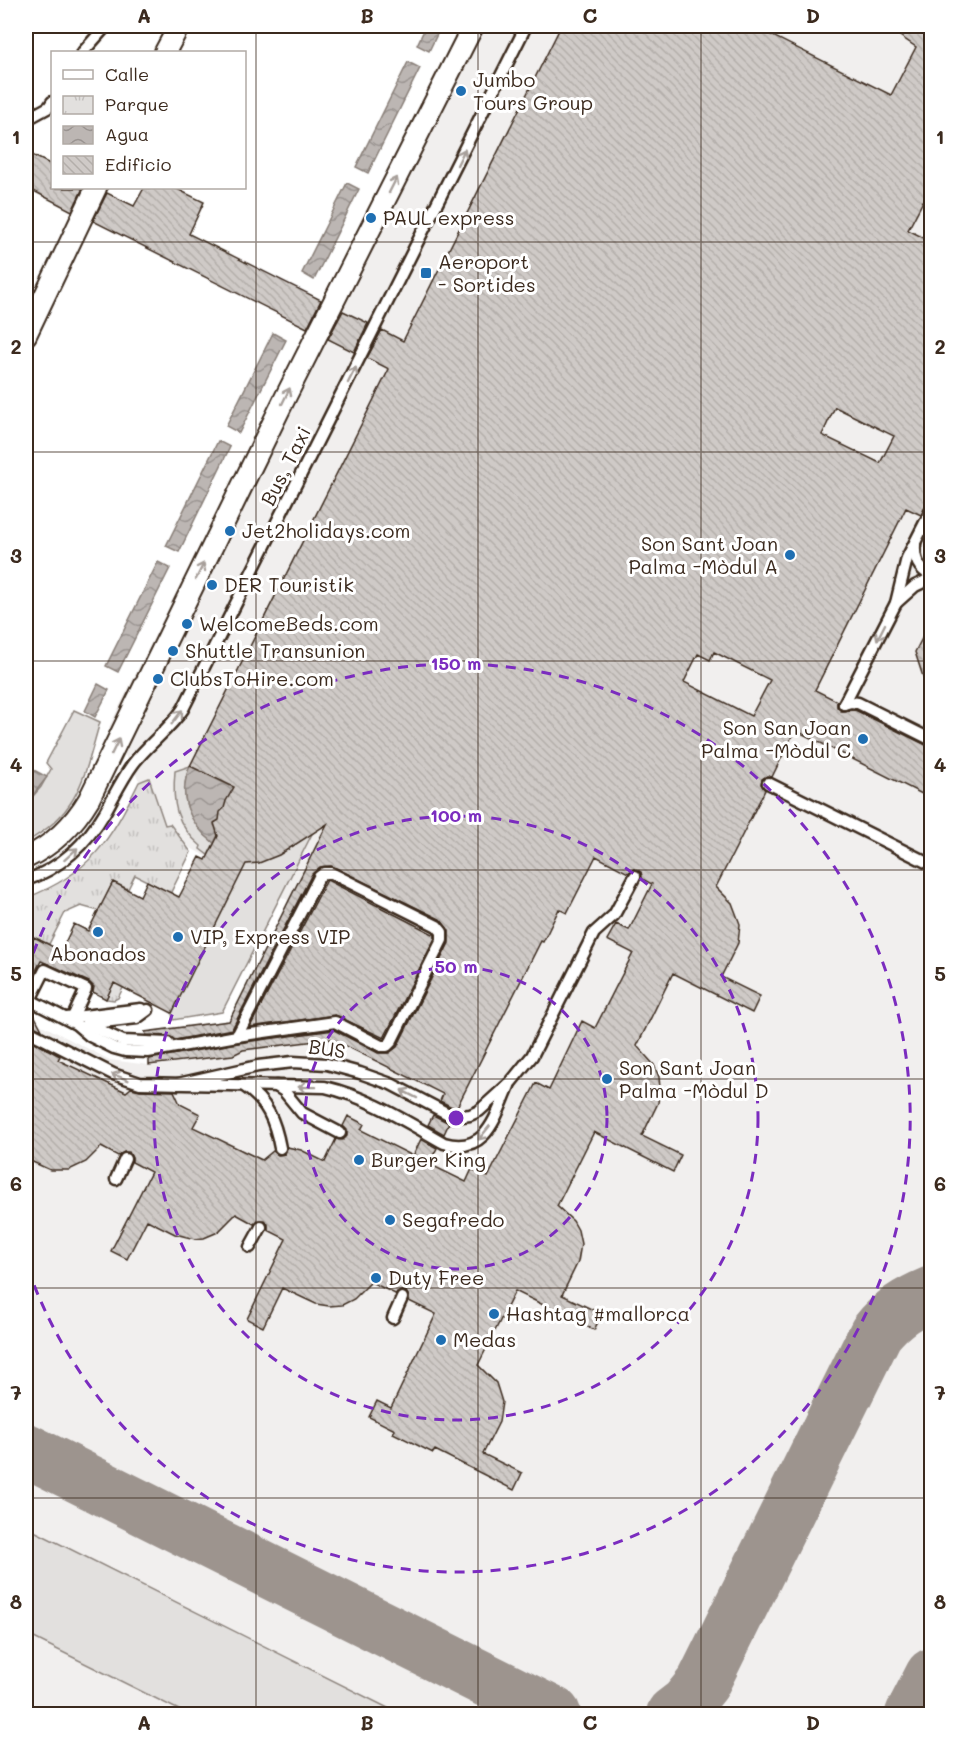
<svg xmlns="http://www.w3.org/2000/svg" width="957" height="1740" font-family="Mali,sans-serif">
	<style>
		.built { fill: #f1efee }
		.grass { fill: #e2e0de; stroke: #8e857e; stroke-width: 1.5 }
		.park { fill: url(#park-tufts); stroke: #8e857e; stroke-width: 1.5 }
		.water { fill: url(#water-waves); stroke: #887e77; stroke-width: 1.5 }
		.lines { fill: none; stroke-linecap: round; stroke-linejoin: round }
		.taxiway { stroke: #9d948e; stroke-width: 54 }
		.building { fill: url(#building-back-hatch); stroke: #3b2a1e; stroke-width: 1.5; fill-rule: evenodd }
		.service-casing { stroke: #3b2a1e; stroke-width: 15 }
		.minor-casing { stroke: #3b2a1e; stroke-width: 24 }
		.service { stroke: #fff; stroke-width: 10 }
		.minor { stroke: #fff; stroke-width: 20 }
		.oneway { stroke: #a79f9a }
		.grid { fill: none; stroke: #3b2a1e; stroke-width: 1.5; stroke-opacity: 0.55 }
		.ring { fill: none; stroke: #7b2cbf; stroke-width: 3; stroke-dasharray: 10 8 }
		.poi-dot { fill: #1f6fb2; stroke: #fff; stroke-width: 2 }
		.labels { text-anchor: middle; stroke-width: 6; stroke-linejoin: round; paint-order: stroke }
		.poi-label { font-size: 20px; fill: #3b2a1e; stroke: #fff; text-anchor: start }
		.street-label { font-size: 20px; fill: #3b2a1e; stroke: #fff }
		.centre { fill: #7b2cbf; stroke: #fff; stroke-width: 3 }
		.ring-label { font-size: 18px; text-anchor: middle; font-weight: bold; fill: #7b2cbf; stroke: #fff; stroke-width: 6; stroke-linejoin: round; paint-order: stroke }
		.neatline { fill: none; stroke: #3b2a1e; stroke-width: 2 }
		.grid-label { font-size: 20px; text-anchor: middle; font-weight: bold; fill: #3b2a1e }
	</style>
	<defs>
		<pattern id="park-tufts" width="24" height="20" patternUnits="userSpaceOnUse" patternTransform="scale(1.5)"><rect width="24" height="20" fill="#e2e0de"/><path d="M3 7l-1-3M5 7V3M7 7l1-3M15 17l-1-3M17 17v-4M19 17l1-3" fill="none" stroke="#c3c0be"/></pattern>
		<pattern id="water-waves" width="16" height="10" patternUnits="userSpaceOnUse" patternTransform="scale(1.5)"><rect width="16" height="10" fill="#bcb6b3"/><path d="M0 5q4-4 8 0t8 0" fill="none" stroke="#9a9491"/></pattern>
		<pattern id="building-back-hatch" width="6" height="6" patternUnits="userSpaceOnUse" patternTransform="scale(1.5)"><rect width="6" height="6" fill="#cfcac7"/><path d="M-1 5l2 2M0 0l6 6M5-1l2 2" fill="none" stroke="#b3aeaa"/></pattern>
	</defs>
	<rect width="100%" height="100%" fill="#fff"/>
	<filter id="ink" filterUnits="userSpaceOnUse"><feTurbulence type="fractalNoise" baseFrequency=".0167" numOctaves="2"/><feDisplacementMap in="SourceGraphic" scale="12" xChannelSelector="R" yChannelSelector="G"/><feConvolveMatrix kernelMatrix="1 2 1 2 8 2 1 2 1" color-interpolation-filters="sRGB"/></filter>
	<g filter="url(#ink)">
		<path class="built" d="M459,26H931V1714H26V1017L110,1060L149,1065L145,1032L234,1020L289,901L131,816L144,789L109,727Z"/>
		<g class="grass">
			<path d="M74,710L100,722C84,776 80,813 26,842V804L41,787L51,769L46,763Z"/>
			<path d="M190,766C177,796 189,824 214,843L208,855L200,849L201,846C175,824 172,803 175,771Z"/>
			<path d="M315,828L222,1012L173,1020L172,1013L245,864C281,860 288,845 315,828Z"/>
			<path d="M26,1527L400,1714H187L26,1634Z"/>
		</g>
		<path class="park" d="M149,778L165,825L170,824L191,852L118,998L114,1000L106,999L161,888L135,875L128,889L113,882L99,911L81,906L65,913L49,944L34,938L26,955V898C90,874 110,841 139,782Z"/>
		<g class="water">
			<path d="M426,26H441L429,51L417,45Z"/>
			<path d="M408,62L420,68L368,173L356,167Z"/>
			<path d="M347,183L359,189L314,280L302,273Z"/>
			<path d="M273,333L286,340L239,433L226,426Z"/>
			<path d="M218,441L230,447L179,552L166,546Z"/>
			<path d="M158,562L170,568L118,672L106,666Z"/>
			<path d="M98,684L109,690L95,717L85,711Z"/>
			<path d="M26,766L47,777L26,804Z"/>
			<path d="M190,766L240,791L226,801V819L215,822L214,825L220,831L214,843C189,824 177,796 190,766Z"/>
		</g>
		<g class="lines">
			<g class="taxiway">
				<path d="M26,1450L554,1714"/>
				<path d="M673,1714L686,1704L703,1683L876,1333C892,1313 908,1303 932,1293"/>
				<path d="M912,1714L932,1675"/>
			</g>
		</g>
		<g class="building">
			<path d="M561,26H753L891,95L916,47L900,36L908,26H932V184L908,230L932,242V502L926,505L921,515L906,508L815,690L837,701V707L841,711L855,710L932,748V799L795,730L772,777L767,776L762,779L761,784L765,790L716,887L732,903L740,924L738,943L721,977L760,996L752,1013L673,973L637,1046L654,1065L659,1077L660,1088L658,1103L642,1136L681,1155L673,1172L594,1132L557,1206L573,1221L578,1230L581,1244L578,1262L562,1295L602,1314L594,1330L515,1291L478,1365L496,1383L502,1402L499,1422L483,1454L522,1473L514,1490L435,1450L433,1453L393,1433L395,1430L369,1417L377,1401L391,1408L436,1314L409,1301V1297L406,1291H401L395,1294L371,1282L354,1299L342,1305L329,1306L316,1304L282,1288L263,1327L247,1319L286,1239L268,1230V1224L264,1220H258L254,1224L236,1214L218,1232L204,1238L195,1239L175,1234L147,1220L127,1259L111,1251L151,1172L132,1162V1158L129,1152H124L118,1156L101,1147L86,1162L69,1170H50L26,1159V1038L60,1056L58,1060L126,1092L131,1088L140,1090L174,1091L180,1104L200,1114L193,1127L262,1160L273,1151L278,1155L285,1154L287,1147L301,1150L325,1162L336,1139L343,1140L347,1136V1130L343,1126L348,1116L364,1124L361,1130L413,1156L421,1139L437,1148L429,1164L466,1182L472,1169L488,1177L536,1083L549,1090L582,1021L595,1028L633,953L607,940L616,924L629,930L652,884L642,879L641,872L634,869L628,873L596,856L567,913L559,909L543,942L541,941L456,1109L440,1101L443,1094L332,1039L243,1050L233,1055L149,1065V1059L238,1043L334,1030L378,1053H389L397,1047L449,943V931L440,919L331,866L320,867L312,874L232,1029L175,1040L168,1036L146,1035L145,1032L229,1021L327,824L279,855L259,863L246,864L172,1013L114,983L106,999L93,992L94,987L89,982L41,961L26,989V955L34,937L61,951L74,924L88,931L113,882L140,896L147,881L179,897L200,857L206,860L218,836L214,823L219,820L220,812L224,808L226,801L234,787L190,766L389,369L367,358L382,330L403,341ZM835,407L894,436L880,463L822,435ZM714,652L770,680L751,716L684,682L698,654L710,660Z"/>
			<path d="M26,152L52,165V188H83L72,211L26,187Z"/>
			<path d="M144,188H175L204,202L189,234L321,300L307,328L93,221L107,193L134,206Z"/>
			<path d="M343,311L368,323L354,352L328,339Z"/>
			<path d="M932,619V691L928,692L915,652Z"/>
			<path d="M327,880L435,935V938L384,1038L335,1015L250,1027Z"/>
			<path d="M26,1006L31,1009L42,1030L26,1023Z"/>
			<path d="M433,1115L449,1123L444,1134L428,1125Z"/>
		</g>
		<g class="lines">
			<g class="service-casing">
				<g id="service">
					<path d="M83,52L106,26"/>
					<path d="M26,117L29,118L49,107L52,102"/>
					<path d="M26,207V211"/>
					<path d="M915,544C914,559 918,569 932,576"/>
					<path d="M896,603L915,586L932,578"/>
					<path d="M844,704L896,603L907,558L932,509"/>
					<path d="M844,704L851,702L858,703L932,740"/>
					<path d="M768,783L932,865"/>
					<path d="M324,873H331L437,926L442,932V940L391,1042L387,1046H381L335,1022L237,1036L319,877Z"/>
					<path d="M26,880C60,869 87,843 105,812C114,796 122,779 133,764C148,744 169,730 183,709L526,26"/>
					<path d="M26,998L76,1024L90,1036L114,1048L125,1051L148,1052L237,1036"/>
					<path d="M30,1000L45,970L86,989L73,1017"/>
					<path d="M67,1018L141,1009"/>
					<path d="M86,1024L123,1041L168,1043"/>
					<path d="M86,1024L137,1018L148,1010"/>
					<path d="M26,1030L113,1074L140,1083L325,1087C368,1097 405,1121 444,1143C487,1155 495,1117 509,1086"/>
					<path d="M178,1084L258,1066L293,1062L327,1064L360,1073L391,1084L454,1117L470,1115L479,1111L511,1082L532,1056L594,933L614,915L635,876"/>
					<path d="M244,1086C267,1101 275,1121 280,1148"/>
					<path d="M276,1086L284,1091L302,1113L340,1133"/>
					<path d="M116,1179L125,1159"/>
					<path d="M250,1247L261,1227"/>
					<path d="M393,1318L402,1298"/>
				</g>
			</g>
			<g class="minor-casing">
				<g id="minor">
					<path d="M165,52L179,26"/>
					<path d="M26,335L96,188"/>
					<path d="M26,858C53,845 73,826 89,799L287,394L473,26"/>
				</g>
			</g>
			<use href="#service" class="service"/>
			<use href="#minor" class="minor"/>
		</g>
		<defs><path id="oneway-shaft" d="M-6 0H5M1.5-3L5.5 0L1.5 3" fill="none" stroke-width="1.6" stroke-linecap="round" stroke-linejoin="round" transform="scale(1.5)"/></defs>
		<g class="oneway">
			<use href="#oneway-shaft" transform="translate(461 157) rotate(-64)"/>
			<use href="#oneway-shaft" transform="translate(393 185) rotate(-63)"/>
			<use href="#oneway-shaft" transform="translate(352 375) rotate(-63)"/>
			<use href="#oneway-shaft" transform="translate(286 396) rotate(-64)"/>
			<use href="#oneway-shaft" transform="translate(200 571) rotate(-64)"/>
			<use href="#oneway-shaft" transform="translate(881 632) rotate(117)"/>
			<use href="#oneway-shaft" transform="translate(177 717) rotate(-53)"/>
			<use href="#oneway-shaft" transform="translate(115 747) rotate(-64)"/>
			<use href="#oneway-shaft" transform="translate(71 854) rotate(-42)"/>
			<use href="#oneway-shaft" transform="translate(120 1077) rotate(-159)"/>
			<use href="#oneway-shaft" transform="translate(307 1087) rotate(-179)"/>
			<use href="#oneway-shaft" transform="translate(409 1094) rotate(-153)"/>
			<use href="#oneway-shaft" transform="translate(484 1133) rotate(129)"/>
		</g>
	</g>
	<path class="grid" d="M256,26V1714M478,26V1714M701,26V1714M26,242H932M26,452H932M26,661H932M26,870H932M26,1079H932M26,1288H932M26,1498H932"/>
	<g class="ring">
		<circle cx="456" cy="1118" r="151"/>
		<circle cx="456" cy="1118" r="302"/>
		<path d="M27 970A454 454 0 1 1 27 1266"/>
	</g>
	<g class="poi-dot">
		<circle cx="461" cy="91" r="6"/>
		<circle cx="371" cy="218" r="6"/>
		<rect x="420" y="267" width="12" height="12" rx="3"/>
		<circle cx="230" cy="531" r="6"/>
		<circle cx="790" cy="555" r="6"/>
		<circle cx="212" cy="585" r="6"/>
		<circle cx="187" cy="624" r="6"/>
		<circle cx="173" cy="651" r="6"/>
		<circle cx="158" cy="679" r="6"/>
		<circle cx="863" cy="739" r="6"/>
		<circle cx="98" cy="932" r="6"/>
		<circle cx="178" cy="937" r="6"/>
		<circle cx="607" cy="1079" r="6"/>
		<circle cx="359" cy="1160" r="6"/>
		<circle cx="390" cy="1220" r="6"/>
		<circle cx="376" cy="1278" r="6"/>
		<circle cx="494" cy="1314" r="6"/>
		<circle cx="441" cy="1340" r="6"/>
	</g>
	<g class="labels">
		<g class="poi-label">
			<text x="473" y="87">Jumbo<tspan x="473" dy="23">Tours Group</tspan></text>
			<text x="383" y="225">PAUL express</text>
			<text x="438" y="269">Aeroport<tspan x="438" dy="23">- Sortides</tspan></text>
			<text x="242" y="538">Jet2holidays.com</text>
			<text x="778" y="551" text-anchor="end">Son Sant Joan<tspan x="778" dy="23">Palma -Mòdul A</tspan></text>
			<text x="224" y="592">DER Touristik</text>
			<text x="199" y="631">WelcomeBeds.com</text>
			<text x="185" y="658">Shuttle Transunion</text>
			<text x="170" y="686">ClubsToHire.com</text>
			<text x="851" y="735" text-anchor="end">Son San Joan<tspan x="851" dy="23">Palma -Mòdul C</tspan></text>
			<text x="190" y="944">VIP, Express VIP</text>
			<text x="98" y="961" text-anchor="middle">Abonados</text>
			<text x="619" y="1075">Son Sant Joan<tspan x="619" dy="23">Palma -Mòdul D</tspan></text>
			<text x="371" y="1167">Burger King</text>
			<text x="402" y="1227">Segafredo</text>
			<text x="388" y="1285">Duty Free</text>
			<text x="506" y="1321">Hashtag #mallorca</text>
			<text x="453" y="1347">Medas</text>
		</g>
		<g class="street-label">
			<text transform="translate(286 466) rotate(-63)" y="7">Bus, Taxi</text>
			<text transform="translate(327 1049) rotate(8)" y="7">BUS</text>
		</g>
	</g>
	<circle cx="456" cy="1118" r="9" class="centre"/>
	<g class="ring-label">
		<text x="456" y="670">150 m</text>
		<text x="456" y="822">100 m</text>
		<text x="456" y="973">50 m</text>
	</g>
	<rect width="957" height="1740" fill="none" stroke="#fff" stroke-width="66"/>
	<rect x="51" y="51" width="195" height="138" fill="#ffffff" stroke="#b1aaa5" stroke-width="1.5"/>
	<rect x="63" y="70" width="30" height="9" fill="#ffffff" stroke="#b1aaa5" stroke-width="1.5"/>
	<text x="105" y="81" font-size="18" fill="#3b2a1e">Calle</text>
	<rect x="63" y="96" width="30" height="18" fill="url(#park-tufts)" stroke="#b1aaa5" stroke-width="1.5"/>
	<text x="105" y="111" font-size="18" fill="#3b2a1e">Parque</text>
	<rect x="63" y="126" width="30" height="18" fill="url(#water-waves)" stroke="#b1aaa5" stroke-width="1.5"/>
	<text x="105" y="141" font-size="18" fill="#3b2a1e">Agua</text>
	<rect x="63" y="156" width="30" height="18" fill="url(#building-back-hatch)" stroke="#b1aaa5" stroke-width="1.5"/>
	<text x="105" y="171" font-size="18" fill="#3b2a1e">Edificio</text>
	<rect x="33" y="33" width="891" height="1674" class="neatline"/>
	<g class="grid-label">
		<text x="144" y="23">A</text>
		<text x="367" y="23">B</text>
		<text x="590" y="23">C</text>
		<text x="813" y="23">D</text>
		<text x="16" y="144">1</text>
		<text x="940" y="144">1</text>
		<text x="16" y="354">2</text>
		<text x="940" y="354">2</text>
		<text x="16" y="563">3</text>
		<text x="940" y="563">3</text>
		<text x="16" y="772">4</text>
		<text x="940" y="772">4</text>
		<text x="16" y="981">5</text>
		<text x="940" y="981">5</text>
		<text x="16" y="1191">6</text>
		<text x="940" y="1191">6</text>
		<text x="16" y="1400">7</text>
		<text x="940" y="1400">7</text>
		<text x="16" y="1609">8</text>
		<text x="940" y="1609">8</text>
		<text x="144" y="1730">A</text>
		<text x="367" y="1730">B</text>
		<text x="590" y="1730">C</text>
		<text x="813" y="1730">D</text>
	</g>
</svg>
